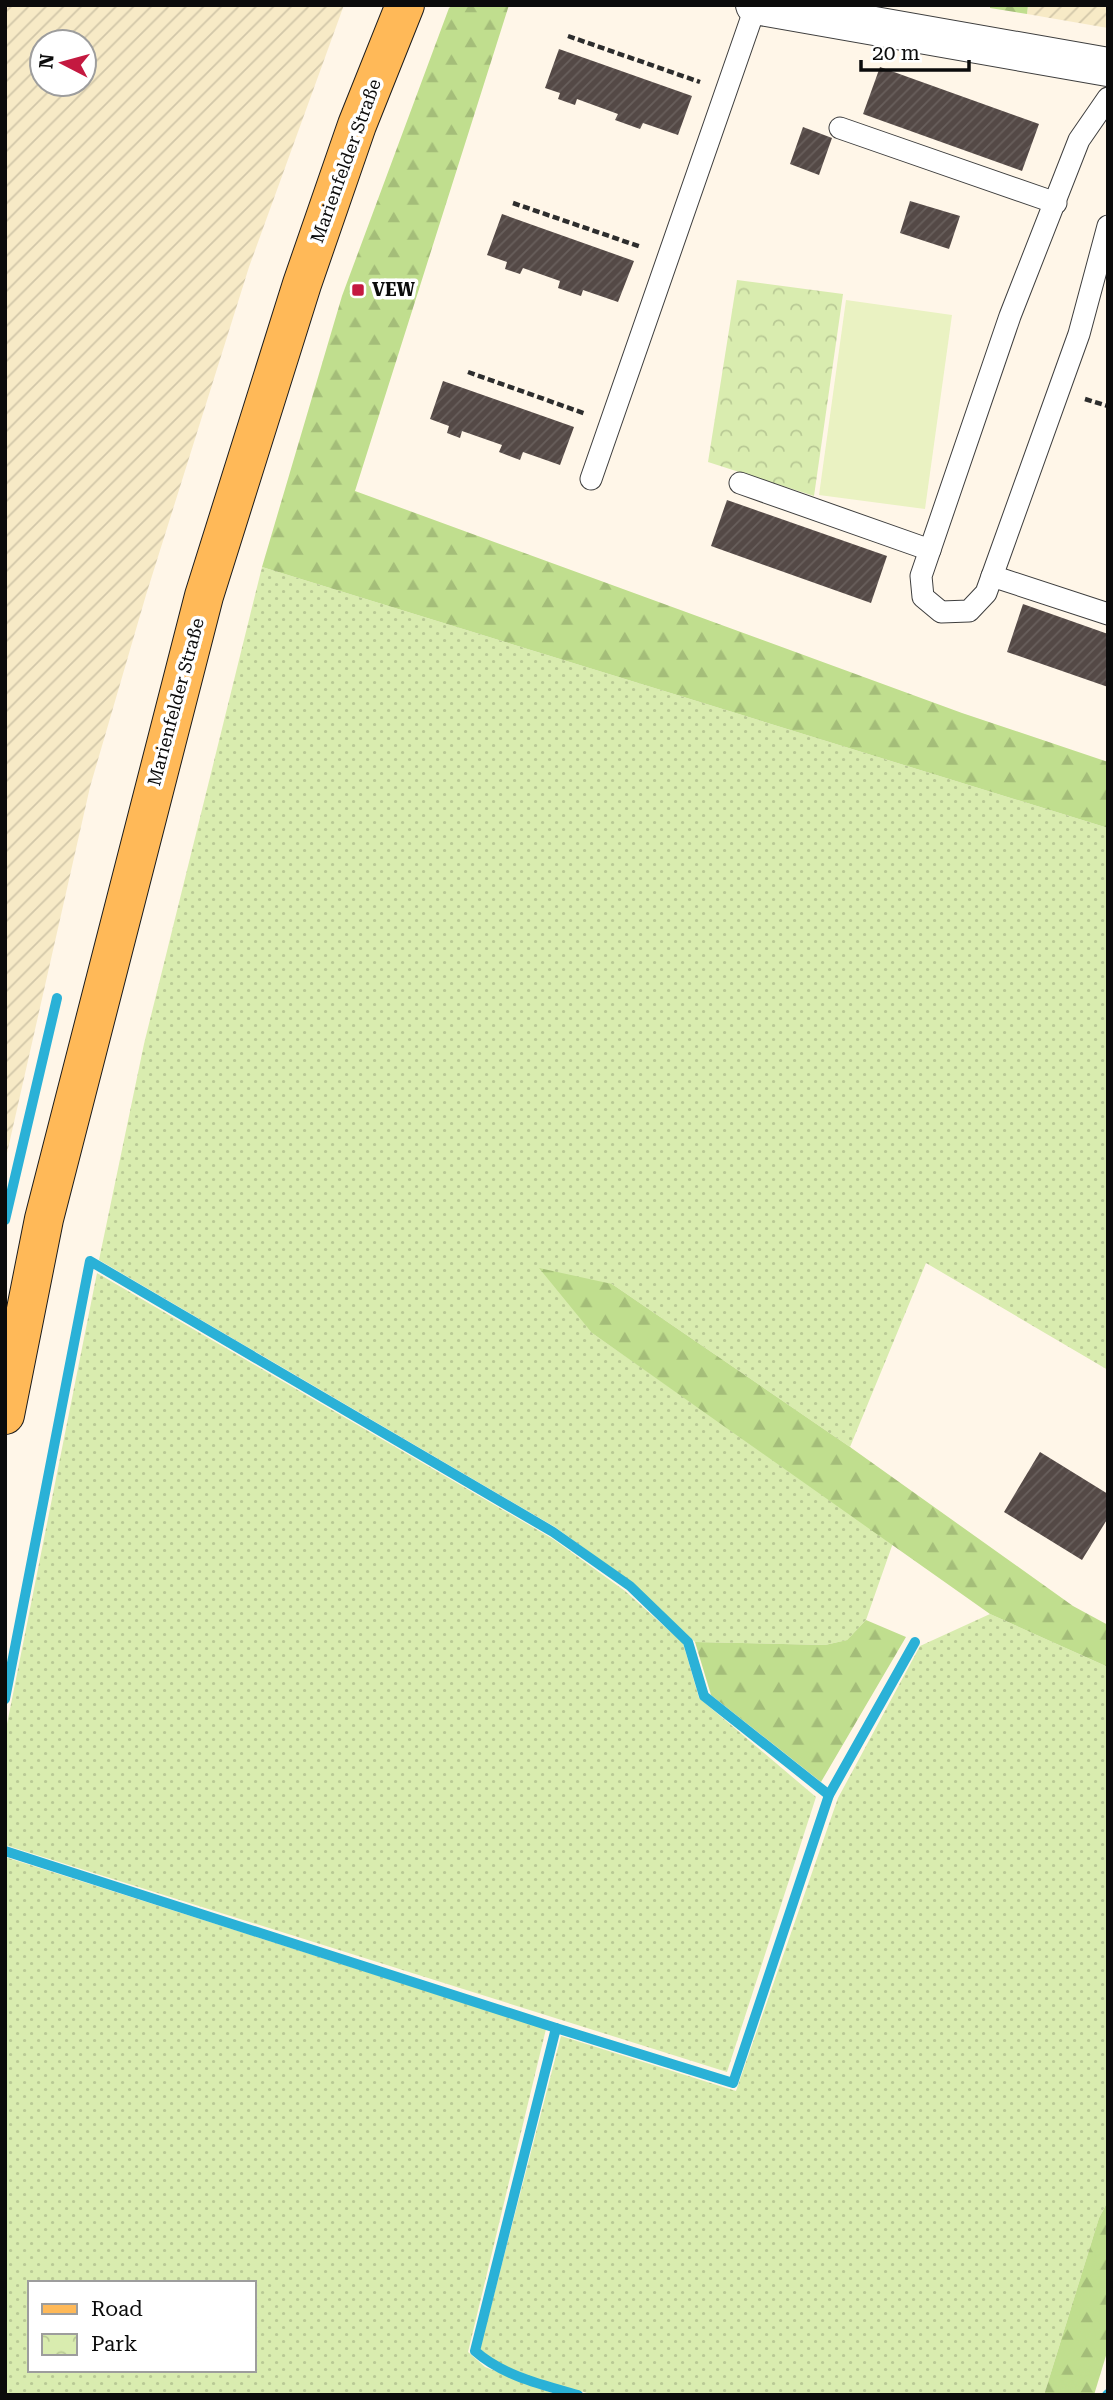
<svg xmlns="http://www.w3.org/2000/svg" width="1113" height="2400" font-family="'Roboto Serif',serif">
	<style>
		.farmland { fill: url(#farmland-furrows); fill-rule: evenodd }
		.grass { fill: url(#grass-dots); fill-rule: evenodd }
		.forest { fill: url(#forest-firs) }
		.park { fill: url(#park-crowns) }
		.pitch { fill: #eaf2c2 }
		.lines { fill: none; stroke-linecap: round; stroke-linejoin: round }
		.stream { stroke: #2ab1d7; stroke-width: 10 }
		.building { fill: url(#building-hatch) }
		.service-casing { stroke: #3e3e3e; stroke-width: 23 }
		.minor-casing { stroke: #3e3e3e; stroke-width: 40 }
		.primary-casing { stroke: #1c1c1c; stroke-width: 40 }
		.path { stroke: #2d2d2d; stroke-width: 4.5; stroke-dasharray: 7 3.5; stroke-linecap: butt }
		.service { stroke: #fff; stroke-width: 21 }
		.minor { stroke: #fff; stroke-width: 38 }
		.primary { stroke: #ffb958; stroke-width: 38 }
		.poi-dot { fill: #c41940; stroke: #fff; stroke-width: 2.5 }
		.labels { text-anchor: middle; stroke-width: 7; stroke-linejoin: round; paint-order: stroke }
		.street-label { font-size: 18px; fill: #0b0b0b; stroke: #fff }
		.poi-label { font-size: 18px; font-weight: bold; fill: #0b0b0b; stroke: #fff; text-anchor: start }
	</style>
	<defs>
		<pattern id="farmland-furrows" width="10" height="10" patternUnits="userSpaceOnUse" patternTransform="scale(1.75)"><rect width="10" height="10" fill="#f7eac6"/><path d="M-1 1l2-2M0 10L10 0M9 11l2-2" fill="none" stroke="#d2c7a9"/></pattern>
		<pattern id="grass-dots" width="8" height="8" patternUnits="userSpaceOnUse" patternTransform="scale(1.75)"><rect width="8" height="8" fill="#d9ecaf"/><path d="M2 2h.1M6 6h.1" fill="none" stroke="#b9c995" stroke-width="1.8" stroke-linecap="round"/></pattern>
		<pattern id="forest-firs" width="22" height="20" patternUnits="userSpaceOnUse" patternTransform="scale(1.75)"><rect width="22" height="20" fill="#c0de8e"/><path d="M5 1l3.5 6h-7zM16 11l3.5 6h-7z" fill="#a4bd79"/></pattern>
		<pattern id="park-crowns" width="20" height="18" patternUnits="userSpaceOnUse" patternTransform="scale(1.75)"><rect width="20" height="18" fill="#d9ecaf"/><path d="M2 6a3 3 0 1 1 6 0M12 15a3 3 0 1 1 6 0" fill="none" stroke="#b9c995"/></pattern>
		<pattern id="building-hatch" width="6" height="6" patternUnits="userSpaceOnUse" patternTransform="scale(1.75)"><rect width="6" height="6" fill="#544946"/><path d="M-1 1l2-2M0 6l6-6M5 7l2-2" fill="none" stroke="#685f5c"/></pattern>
	</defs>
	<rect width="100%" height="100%" fill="#fff6e8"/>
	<g class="farmland">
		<path d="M5,5H344L249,267L146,595L90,787L5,1162ZM42,42H84V84H42Z"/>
		<path d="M1028,5H1108V28L1027,14Z"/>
	</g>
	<g class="grass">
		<path d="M262,567L1108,828V1370L926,1263L850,1447L612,1284L592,1333L893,1543L866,1620L847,1640L825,1645L695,1642L632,1583L555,1527L99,1260L144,1044Z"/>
		<path d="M97,1273L553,1539L625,1591L683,1643L699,1698L816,1797L727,2072L5,1845V1734Z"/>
		<path d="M990,1614L1108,1667V2201L1099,2218L1044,2395H594C557,2384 509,2377 480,2349L561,2036L736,2091L838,1798L920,1646Z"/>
		<path d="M5,1857L546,2029L468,2352L485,2367L557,2395H5ZM30,2283H254V2370H30Z"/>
	</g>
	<g class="forest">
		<path d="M453,5H509L355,491L962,713L1108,762V828L262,567L342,296L449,8Z"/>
		<path d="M990,5H1028L1027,14L990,8Z"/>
		<path d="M539,1268L612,1284L850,1447L1073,1606L1108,1625V1667L990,1614L592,1333Z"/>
		<path d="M866,1620L906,1637L821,1782L711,1695L695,1642L825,1645L847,1640Z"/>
		<path d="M1108,2201V2349L1094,2395H1044L1099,2218Z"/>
	</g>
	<path class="park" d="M737,280L843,294L814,496L708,462Z"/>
	<path class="pitch" d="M846,300L952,315L925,509L819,495Z"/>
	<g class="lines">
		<g class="stream">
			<path d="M5,1220L57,998"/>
			<path d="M5,1699L90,1261L553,1532L630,1586L688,1642L704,1696L829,1795"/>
			<path d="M5,1851L556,2028"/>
			<path d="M578,2395C543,2385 503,2376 475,2351L556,2028L733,2083L829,1795L915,1642"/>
			<path d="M1107,2395L1108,2394"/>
		</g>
	</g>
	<g class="building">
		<path d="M559,49L692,96L678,135L643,123L640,129L615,120L618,114L577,99L575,105L558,99L560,93L545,88Z"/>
		<path d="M880,67L1039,124L1022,171L863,114Z"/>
		<path d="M803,127L832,138L819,175L790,164Z"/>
		<path d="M910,201L960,216L949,249L900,233Z"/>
		<path d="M502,214L634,261L618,302L583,290L581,296L558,288L560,281L523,268L520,274L505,269L507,262L487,255Z"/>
		<path d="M443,381L574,427L560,465L523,452L520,460L499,452L502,445L462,431L460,438L447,433L449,426L430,419Z"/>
		<path d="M727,500L887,556L871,603L711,546Z"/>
		<path d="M1023,604L1108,634V687L1007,652Z"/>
		<path d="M1040,1452L1108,1494V1518L1082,1560L1004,1512Z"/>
	</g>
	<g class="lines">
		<g class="service-casing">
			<g id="service">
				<path d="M1108,98L1079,140L1010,316L921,576L923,597L941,612L969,611L986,593L1079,334L1108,226"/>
				<path d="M840,128L1056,203"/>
				<path d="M591,479L756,5"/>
				<path d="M740,483L930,550"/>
				<path d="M992,576L1108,614"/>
			</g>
		</g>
		<g class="minor-casing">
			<path id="minor" d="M755,5L1108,67"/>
		</g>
		<g class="primary-casing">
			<path id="primary" d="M5,1415L44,1219L204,596L302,284L357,125L405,5"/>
		</g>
		<g class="path">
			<path d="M568,36L700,82"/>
			<path d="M513,203L641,247"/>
			<path d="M468,372L586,414"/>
			<path d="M1085,399L1108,406"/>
		</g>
		<use href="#service" class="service"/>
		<use href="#minor" class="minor"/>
		<use href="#primary" class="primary"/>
	</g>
	<rect class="poi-dot" x="351" y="283" width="14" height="14" rx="3.5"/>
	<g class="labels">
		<g class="street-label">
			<text transform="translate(346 161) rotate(-70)" y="6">Marienfelder Straße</text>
			<text transform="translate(176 702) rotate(-75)" y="6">Marienfelder Straße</text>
		</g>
		<g class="poi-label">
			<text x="372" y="296">VEW</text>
		</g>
	</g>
	<rect width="1113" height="2400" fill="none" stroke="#0b0b0b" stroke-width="14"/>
	<rect x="28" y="2281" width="228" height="91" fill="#ffffff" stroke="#9d9d9d" stroke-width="2"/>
	<rect x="42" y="2304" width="35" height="10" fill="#ffb958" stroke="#9d9d9d" stroke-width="2"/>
	<text x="91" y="2316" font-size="21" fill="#0b0b0b">Road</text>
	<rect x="42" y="2334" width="35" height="21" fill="url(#park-crowns)" stroke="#9d9d9d" stroke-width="2"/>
	<text x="91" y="2351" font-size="21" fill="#0b0b0b">Park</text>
	<g transform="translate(63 63) rotate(276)"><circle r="33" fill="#ffffff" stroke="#9d9d9d" stroke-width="2"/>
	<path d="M0-5L12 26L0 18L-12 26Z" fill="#c41940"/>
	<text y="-10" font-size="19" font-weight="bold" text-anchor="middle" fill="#0b0b0b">N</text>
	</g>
	<path d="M861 60v10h108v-10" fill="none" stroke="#0b0b0b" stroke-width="3.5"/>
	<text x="872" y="60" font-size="21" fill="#0b0b0b" stroke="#ffffff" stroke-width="5" paint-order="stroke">20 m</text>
</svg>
